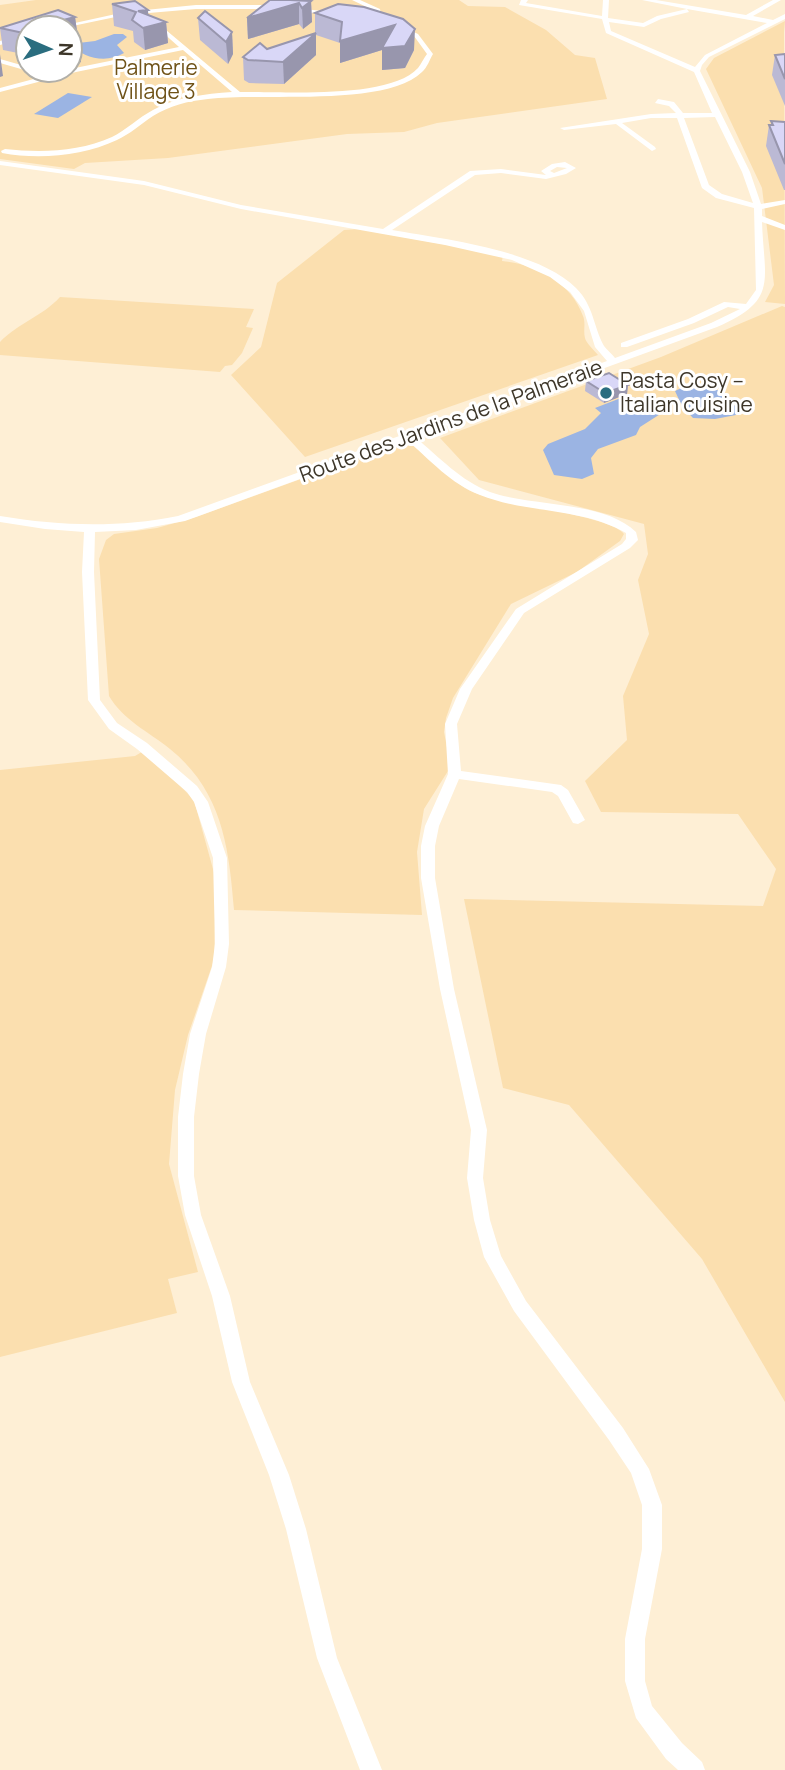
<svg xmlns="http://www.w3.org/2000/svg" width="785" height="1770" font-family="Manrope,sans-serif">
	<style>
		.green { fill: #fbdfaf; fill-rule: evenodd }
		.water { fill: #9bb4e3 }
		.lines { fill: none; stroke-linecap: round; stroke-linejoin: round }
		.minor { fill: #fff; fill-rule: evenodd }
		.wall { fill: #bbb9d4 }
		.shaded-wall { fill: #9896ad }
		.building { fill: #d9d7f7; stroke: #9896ad; stroke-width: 2 }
		.poi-dot { fill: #2a6d7f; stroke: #fff; stroke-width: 2.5 }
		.labels { text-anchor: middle; stroke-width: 6; stroke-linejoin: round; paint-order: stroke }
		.far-park-label { font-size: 21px; fill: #6f5217; stroke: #fff }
		.far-poi-label { font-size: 21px; fill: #3d3629; stroke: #fff; text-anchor: start }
		.far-street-label { font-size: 21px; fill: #3d3629; stroke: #fff }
	</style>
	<rect width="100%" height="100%" fill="#feefd5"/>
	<g class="green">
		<path d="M36,0H459L468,6L505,7L546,30L575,55L595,58L607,99L437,123L404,132L347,134L168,158L85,163L74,169L0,159V5ZM28,28H70V70H28Z"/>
		<path d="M785,21L784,32L785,304L765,302L774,285L762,188L706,69L714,58Z"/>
		<path d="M359,229L503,255L502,261C536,264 571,282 583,316C586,323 583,331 585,338C586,343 594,350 598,355L305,457L231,375L261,347L277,283L344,230Z"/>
		<path d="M60,297L254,309L246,327L253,328L242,353L232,365L225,366L220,372L0,355V342C18,323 43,316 60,297Z"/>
		<path d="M782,306L785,307V1402L702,1259L569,1105L503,1088L464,899L763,906L776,869L738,814L601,812L585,781L627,740L623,696L649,634L638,580L648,554L644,524L479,480L440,438L661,357Z"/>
		<path d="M400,443C426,443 445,474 465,488C474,494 486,496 496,499C520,505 613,518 624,534L620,541L577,572L511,604L453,698L446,718L444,732L449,758L448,771L424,809L417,852L422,915L234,910C229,847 222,791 170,749C149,732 123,720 109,696L99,559L106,540L114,534L157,528L196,517Z"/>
		<path d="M145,750L194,800L216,880L214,960L188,1035L175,1090L169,1164L198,1272L168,1279L177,1313L0,1357V770L135,756Z"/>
	</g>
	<g class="water">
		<path d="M114,34H123L127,37L117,45L124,53C106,64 83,58 70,44L95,41Z"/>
		<path d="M68,93L92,97L58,118L34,114Z"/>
		<path d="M692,383L721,391L736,407V415L715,419L693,418L682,406L675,391Z"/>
		<path d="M626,396C641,400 655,397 665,411L640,427L636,435L598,449L591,458L594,474L582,479L554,475L543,450L548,444L585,429L601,413L595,408Z"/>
	</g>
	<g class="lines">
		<g class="minor">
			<path d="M352,0H360L380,9L382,22L377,21L375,11Z"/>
			<path d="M521,0H528L526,3L602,16L603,0H609L608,18L643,23L657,16L687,9L642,0H656L746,15L773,0H781L753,16L773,20L785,14V19L709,57L702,65L700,71L750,172L761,204L785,200V204L762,209V216L785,225V230L762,222C764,281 779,300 717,327L415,437C439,457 461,481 490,492C533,507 602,500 636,532L638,540L630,548L524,613L472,689L457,724L461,771L561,785L568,790L585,820L578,824L573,823L558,796L552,792L459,779L439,826L435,846V878L454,989L487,1130L483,1178L490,1220L501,1256L526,1301L623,1428L649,1469L662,1505V1549L645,1639V1681L652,1706L682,1743L702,1762L705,1770H678L666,1759L636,1718L625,1681V1639L642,1549V1505L631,1473L609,1440L514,1311L484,1257L474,1220L467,1178L471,1130L440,989L421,878V846L425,826L448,774L445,724L460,689L516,609L622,544L626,539V533C581,507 528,514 480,495C451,484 430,460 407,440L185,521L136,530L95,532L94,572L100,700L117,723L147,743L197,786L208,802L227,858L229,944L226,967L206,1034L199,1074L194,1117V1176L201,1215L230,1296L250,1382L289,1475L306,1529L337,1658L382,1770H360L317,1658L286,1529L269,1475L232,1382L212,1296L185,1215L178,1176V1117L183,1074L190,1034L212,967L215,944L213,858L194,802L187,792L137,749L109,729L88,700L82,572L84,532L45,529L0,522V516C60,526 118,528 178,516L607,361L595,347L584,311L570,292L550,277L512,260L445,245L241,209L144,185L0,165V161L144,181L241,205L383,229L470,171L501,169L546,175L541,171L552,164L565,162L576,168L566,174L546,179L501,173L475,175L392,230C444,239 538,250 576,288C594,306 593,326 604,346C607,350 612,354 615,358L711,323L740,309L728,307L694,323L627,347H621V343L688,319L724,302L746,304L756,290L754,208L716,198L702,188L677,118H651L622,123L655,147L656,149L652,151L616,124L564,130L560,128L651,114L676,113L669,106L655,103L658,99L674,102L683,113H712L694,72L606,33L602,19L519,5ZM687,9L767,23L705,55L695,67L611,31L609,22L644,27L661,19L689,12ZM715,117L742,172L753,203L722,194L709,185L684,118ZM557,167L567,168L554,173L550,171Z"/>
			<path d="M196,5H267L341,13L338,15L267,9H196L125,15L63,28H52L125,12Z"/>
			<path d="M154,20L240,92C281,91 389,100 418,68C421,64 424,58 427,54L414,36L397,28L399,25L418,34L433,54C430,59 427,68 422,72C385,108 260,92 208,99C188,101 169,106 153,116C141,124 130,134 117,140C83,156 39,160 2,153L1,151L5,149C40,153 79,152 112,137C126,130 138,118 153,110C176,97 205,94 232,92L183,50L76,72L0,92V88L75,68L179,47L152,23Z"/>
			<path d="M28,33V37L0,45V41Z"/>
			<path d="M0,59L28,67V70H31L28,71L0,63Z"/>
		</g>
	</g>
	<g class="wall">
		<path d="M311,1L312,22L303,29L299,24L248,39L247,18Z"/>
		<path d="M112,4L166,22L168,43L145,50L134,42L133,31L114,26Z"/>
		<path d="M338,4L414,50L405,68L382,70V50L340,63V43L316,35V55L284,84L249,83L244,80L243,57L315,33V13Z"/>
		<path d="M75,17L78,38L75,39L81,62L70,65V28H28V55L3,50L0,28Z"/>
		<path d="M198,18L232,32L233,54L228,64L200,40Z"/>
		<path d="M785,54V106L772,75L775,55Z"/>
		<path d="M771,121L785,122V190H784L766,146L769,125H771Z"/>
		<path d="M586,381L628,385L627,394L604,403L585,391Z"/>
	</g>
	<g class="shaded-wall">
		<path d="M311,1L312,22L303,29L302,8Z"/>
		<path d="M299,3V24L248,39L247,18Z"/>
		<path d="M148,10L149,26L166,22L168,43L145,50L143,28L138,11Z"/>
		<path d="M75,17L78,38L70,40V28H45L44,25Z"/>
		<path d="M395,25L415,29L414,50L405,68L382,70V50L340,63V41Z"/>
		<path d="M232,32L233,54L228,64L226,42Z"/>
		<path d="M316,33V55L284,84L283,62Z"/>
		<path d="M79,40L81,62L70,65V43Z"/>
		<path d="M0,54L3,76L0,77Z"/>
		<path d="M628,385L627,394L604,403L605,393Z"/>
	</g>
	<g class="building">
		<path d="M270,0H290L311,1L302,8L299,3L247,18Z"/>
		<path d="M135,1L148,10L138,11L166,22L143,28L132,20L136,12L112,4Z"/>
		<path d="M338,4L364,7L403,19L415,29L405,46L382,48L395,25L340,41L342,22L315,13Z"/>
		<path d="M58,10L75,17L44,25L51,28H28V34L0,28Z"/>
		<path d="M205,11L232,32L226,42L198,18Z"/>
		<path d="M316,33L283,62L248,60L243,57L260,43L267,49Z"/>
		<path d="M70,36L79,40L70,43Z"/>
		<path d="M785,54V79L775,55Z"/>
		<path d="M771,121L785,122V164L769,125H773Z"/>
		<path d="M609,373L628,385L605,393L586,381Z"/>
	</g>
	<circle class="poi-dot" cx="606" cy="393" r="7"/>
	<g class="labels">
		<g class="far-park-label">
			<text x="156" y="75">Palmerie<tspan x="156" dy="24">Village 3</tspan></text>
		</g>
		<g class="far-poi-label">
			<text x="620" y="388">Pasta Cosy –<tspan x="620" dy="24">Italian cuisine</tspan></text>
		</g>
		<g class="far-street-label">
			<text transform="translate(451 421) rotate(-20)" y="7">Route des Jardins de la Palmeraie</text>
		</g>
	</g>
	<g transform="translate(49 49) rotate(92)"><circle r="33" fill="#ffffff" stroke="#b1afa9" stroke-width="2"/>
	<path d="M0-5L12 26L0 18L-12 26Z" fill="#2a6d7f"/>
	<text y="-10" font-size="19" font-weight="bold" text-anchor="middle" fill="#3d3629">N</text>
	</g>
</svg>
